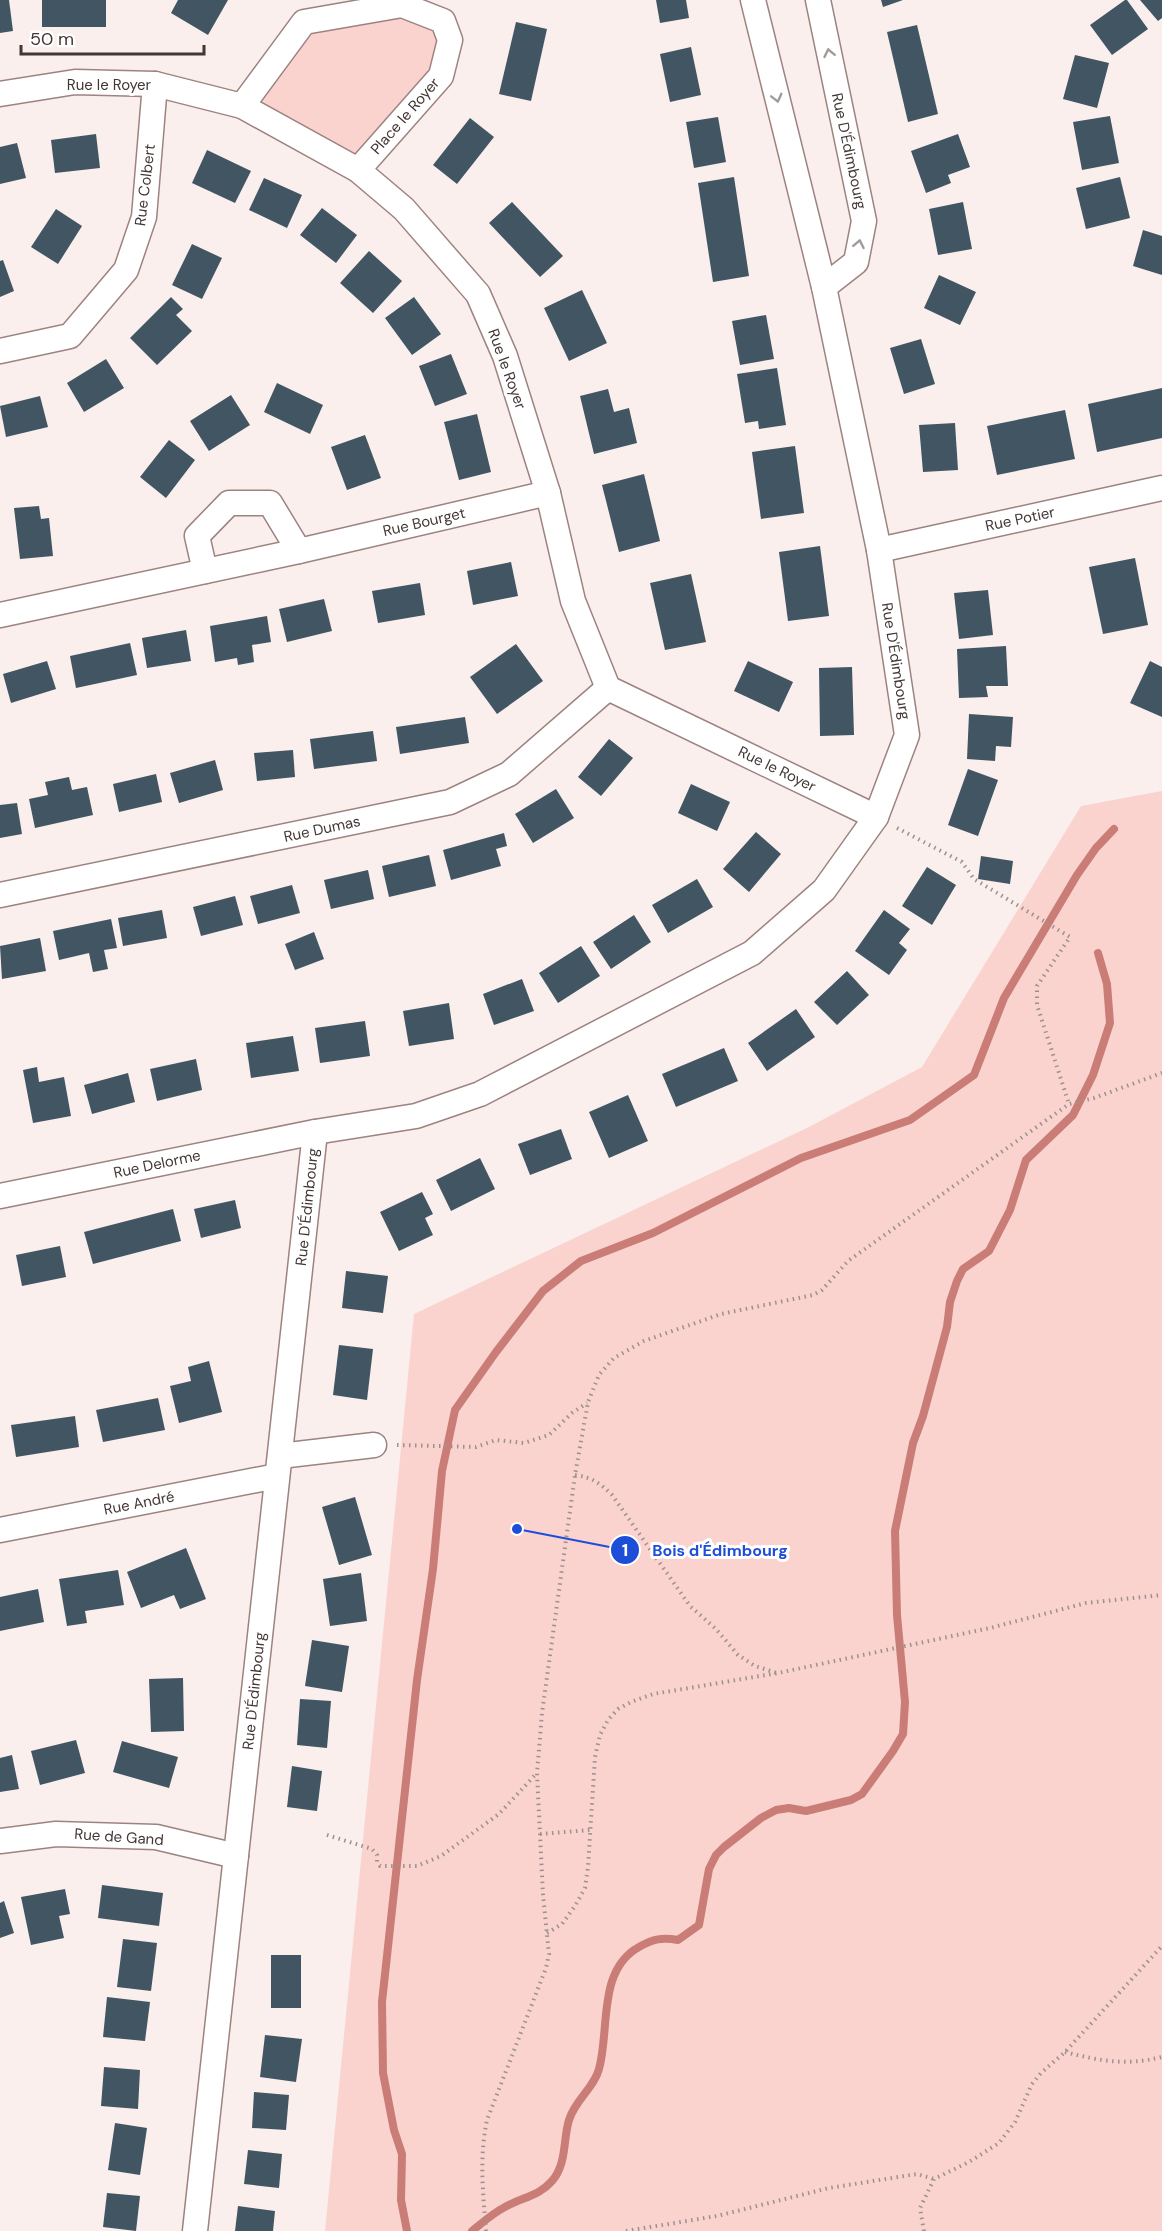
<svg xmlns="http://www.w3.org/2000/svg" width="1162" height="2231" font-family="'DM Sans',sans-serif">
	<style>
		.green { fill: #fad3cf }
		.lines { fill: none; stroke-linecap: round; stroke-linejoin: round }
		.stream { stroke: #c97d76; stroke-width: 8 }
		.building { fill: #415562 }
		.minor-casing { stroke: #9d8380; stroke-width: 27 }
		.path { stroke: #9d918f; stroke-width: 4; stroke-dasharray: 1.5 4.5; stroke-linecap: butt }
		.minor { stroke: #fff; stroke-width: 24 }
		.oneway { stroke: #a09b9a }
		.labels { text-anchor: middle; stroke-width: 6; stroke-linejoin: round; paint-order: stroke }
		.street-label { font-size: 15px; fill: #423735; stroke: #fff }
		.leader { fill: none; stroke: #1d4ed8; stroke-width: 2 }
		.callout-dot { fill: #1d4ed8; stroke: #fff; stroke-width: 2 }
		.mark-label { font-size: 18px; text-anchor: middle; font-weight: bold; fill: #fff }
		.callout-label { font-size: 16px; text-anchor: middle; font-weight: bold; fill: #1d4ed8; stroke: #fff; stroke-width: 6; stroke-linejoin: round; paint-order: stroke }
	</style>
	<rect width="100%" height="100%" fill="#fbefed"/>
	<g class="green">
		<path d="M402,5L443,21L441,76L358,170L243,106L304,22Z"/>
		<path d="M1162,791V2231H325L414,1314L809,1127L922,1067L1081,806Z"/>
	</g>
	<g class="lines">
		<g class="stream">
			<path d="M407,2231L401,2200L402,2154L394,2130L383,2073L382,2002L417,1680L433,1569L442,1471L455,1410L496,1352L543,1291L581,1261L653,1233L801,1158L910,1120L974,1075L1004,998L1077,875L1096,848L1114,829"/>
			<path d="M472,2231C482,2223 493,2213 505,2207C522,2197 538,2197 552,2181C567,2164 563,2139 569,2120C575,2100 594,2088 599,2069C610,2030 597,1970 639,1947C653,1939 662,1937 678,1940L699,1925L709,1869L716,1855L724,1847L761,1818L776,1810L789,1808L806,1811L851,1800L862,1794L893,1751L903,1734L905,1702L897,1615L895,1531L913,1443L923,1416L947,1327L950,1302L957,1281L963,1269L989,1251L1010,1210L1026,1160L1073,1115L1093,1075L1110,1023L1107,984L1098,953"/>
		</g>
	</g>
	<g class="building">
		<path d="M0,0H9L13,31L0,33Z"/>
		<rect x="42" y="0" width="64" height="27"/>
		<path d="M178,0H228L208,35L171,13Z"/>
		<path d="M656,0H686L689,18L660,23Z"/>
		<path d="M881,0H903L883,7Z"/>
		<path d="M1125,0H1127L1148,29L1112,55L1090,25Z"/>
		<path d="M1140,0H1162V18L1158,21Z"/>
		<path d="M516,22L547,29L531,101L499,94Z"/>
		<path d="M917,25L938,114L908,122L887,32Z"/>
		<path d="M691,47L701,95L670,102L660,54Z"/>
		<path d="M1075,55L1109,63L1097,108L1063,99Z"/>
		<path d="M1110,116L1119,163L1082,170L1073,122Z"/>
		<path d="M718,117L726,162L694,168L686,122Z"/>
		<path d="M470,118L494,137L457,184L433,165Z"/>
		<path d="M96,134L100,168L55,173L51,140Z"/>
		<path d="M958,134L970,167L948,175L951,183L926,193L911,151Z"/>
		<path d="M17,143L26,178L0,184V147Z"/>
		<path d="M207,150L251,171L235,203L192,183Z"/>
		<path d="M734,177L749,276L713,282L698,183Z"/>
		<path d="M1120,177L1130,218L1086,229L1076,188Z"/>
		<path d="M264,178L302,195L287,228L249,210Z"/>
		<path d="M512,202L563,256L540,277L489,223Z"/>
		<path d="M963,202L972,249L938,255L929,209Z"/>
		<path d="M322,208L357,235L336,263L300,235Z"/>
		<path d="M56,209L82,226L58,264L31,247Z"/>
		<path d="M1143,230L1162,236V275L1133,266Z"/>
		<path d="M192,244L222,258L202,299L172,285Z"/>
		<path d="M369,251L402,281L373,313L340,283Z"/>
		<path d="M3,260L14,291L0,297V261Z"/>
		<path d="M939,275L976,292L960,325L924,308Z"/>
		<path d="M582,290L607,343L569,361L544,308Z"/>
		<path d="M171,297L183,309L176,315L192,331L157,365L130,338Z"/>
		<path d="M414,297L441,334L412,355L385,318Z"/>
		<path d="M766,315L774,359L740,365L732,321Z"/>
		<path d="M921,339L935,384L904,394L890,348Z"/>
		<path d="M451,354L467,394L435,406L419,366Z"/>
		<path d="M106,359L124,388L84,412L67,383Z"/>
		<path d="M777,368L786,425L759,429L758,421L745,423L737,374Z"/>
		<path d="M277,383L323,405L310,434L264,412Z"/>
		<path d="M1162,388V438L1097,452L1088,404Z"/>
		<path d="M608,389L614,412L629,408L637,443L594,454L580,396Z"/>
		<path d="M231,395L250,425L209,451L190,421Z"/>
		<path d="M40,396L48,427L6,437L0,406Z"/>
		<path d="M1065,410L1075,459L997,475L987,426Z"/>
		<path d="M477,414L491,472L459,480L444,422Z"/>
		<path d="M955,423L958,470L923,472L919,425Z"/>
		<path d="M365,435L381,478L347,490L331,447Z"/>
		<path d="M169,440L195,460L166,498L140,477Z"/>
		<path d="M795,446L804,513L761,519L752,452Z"/>
		<path d="M644,474L660,541L619,552L602,485Z"/>
		<path d="M39,506L41,519L49,518L53,556L20,559L14,508Z"/>
		<path d="M820,546L829,616L788,621L779,552Z"/>
		<path d="M1135,558L1148,625L1103,634L1089,567Z"/>
		<path d="M511,562L518,596L473,605L467,571Z"/>
		<path d="M691,574L706,642L665,650L650,583Z"/>
		<path d="M420,583L425,615L378,623L372,591Z"/>
		<path d="M988,590L993,635L959,639L954,593Z"/>
		<path d="M324,599L332,631L287,642L279,609Z"/>
		<path d="M267,616L271,642L252,645L254,662L238,665L237,658L215,662L210,626Z"/>
		<path d="M186,630L191,661L147,668L142,638Z"/>
		<path d="M130,643L137,675L76,688L70,656Z"/>
		<path d="M516,644L543,681L497,714L470,677Z"/>
		<path d="M1006,646L1008,686H986L988,697L959,698L957,649Z"/>
		<path d="M47,661L56,689L11,703L3,674Z"/>
		<path d="M748,661L793,682L779,712L734,691Z"/>
		<path d="M1150,661L1162,667V717L1130,703Z"/>
		<path d="M852,667L854,735L820,736L819,668Z"/>
		<path d="M969,714L1013,717L1011,747L996,746L995,761L967,759Z"/>
		<path d="M465,717L469,743L400,754L396,727Z"/>
		<path d="M373,731L377,761L314,769L310,739Z"/>
		<path d="M609,739L633,758L601,796L578,777Z"/>
		<path d="M293,750L295,777L257,781L254,753Z"/>
		<path d="M215,760L223,790L179,803L170,773Z"/>
		<path d="M968,769L998,780L978,836L948,825Z"/>
		<path d="M156,774L162,802L119,812L113,784Z"/>
		<path d="M69,777L72,790L87,787L93,815L35,828L29,799L48,795L45,782Z"/>
		<path d="M691,784L730,802L717,831L678,813Z"/>
		<path d="M556,789L574,818L533,843L515,814Z"/>
		<path d="M17,803L22,834L0,838V805Z"/>
		<path d="M756,832L781,854L749,892L723,869Z"/>
		<path d="M504,833L507,846L496,849L501,866L451,880L443,850Z"/>
		<path d="M429,855L436,886L389,897L382,866Z"/>
		<path d="M981,856L1013,861L1010,884L978,879Z"/>
		<path d="M927,867L956,885L932,925L902,906Z"/>
		<path d="M368,870L374,899L331,909L324,880Z"/>
		<path d="M697,879L713,907L668,933L652,905Z"/>
		<path d="M292,885L300,913L258,924L250,896Z"/>
		<path d="M235,896L243,925L201,936L193,907Z"/>
		<path d="M162,910L167,938L123,946L118,918Z"/>
		<path d="M884,910L910,929L899,943L907,950L889,975L855,951Z"/>
		<path d="M634,915L651,942L611,969L593,942Z"/>
		<path d="M111,919L117,948L104,950L108,969L93,972L89,953L59,960L53,931Z"/>
		<path d="M314,932L324,959L295,970L285,944Z"/>
		<path d="M40,938L46,971L2,979L0,946Z"/>
		<path d="M581,946L600,976L558,1003L539,973Z"/>
		<path d="M847,971L869,995L837,1025L814,1002Z"/>
		<path d="M522,979L534,1011L494,1025L483,994Z"/>
		<path d="M449,1003L454,1039L409,1046L403,1011Z"/>
		<path d="M796,1009L815,1037L767,1071L748,1043Z"/>
		<path d="M365,1021L370,1056L320,1063L315,1028Z"/>
		<path d="M293,1036L299,1071L251,1078L246,1043Z"/>
		<path d="M724,1048L738,1081L676,1107L662,1074Z"/>
		<path d="M196,1059L202,1090L157,1101L150,1069Z"/>
		<path d="M37,1067L39,1082L64,1077L71,1116L33,1123L23,1070Z"/>
		<path d="M128,1073L135,1102L92,1114L84,1085Z"/>
		<path d="M628,1095L648,1141L609,1158L589,1112Z"/>
		<path d="M561,1129L572,1159L530,1175L518,1144Z"/>
		<path d="M480,1158L495,1189L451,1211L436,1180Z"/>
		<path d="M422,1192L433,1214L425,1218L433,1235L399,1251L380,1212Z"/>
		<path d="M235,1200L241,1228L201,1238L194,1209Z"/>
		<path d="M173,1209L181,1241L93,1264L84,1232Z"/>
		<path d="M60,1246L66,1277L22,1286L16,1255Z"/>
		<path d="M346,1271L388,1276L383,1313L342,1308Z"/>
		<path d="M339,1345L373,1349L367,1400L333,1395Z"/>
		<path d="M209,1361L222,1412L179,1423L170,1386L191,1381L188,1367Z"/>
		<path d="M158,1398L165,1430L103,1442L96,1410Z"/>
		<path d="M75,1416L79,1447L16,1457L11,1425Z"/>
		<path d="M355,1497L372,1555L339,1565L322,1507Z"/>
		<path d="M186,1548L206,1599L180,1609L174,1595L141,1608L127,1572Z"/>
		<path d="M118,1570L124,1605L85,1611L87,1623L67,1626L59,1579Z"/>
		<path d="M361,1573L367,1621L330,1626L323,1579Z"/>
		<path d="M38,1589L44,1622L0,1631V1597Z"/>
		<path d="M312,1640L349,1646L342,1692L305,1686Z"/>
		<path d="M183,1678L184,1731L151,1732L149,1679Z"/>
		<path d="M300,1699L331,1701L327,1748L297,1745Z"/>
		<path d="M76,1740L85,1773L40,1785L31,1751Z"/>
		<path d="M122,1741L178,1757L169,1788L113,1772Z"/>
		<path d="M12,1755L19,1789L0,1792V1758Z"/>
		<path d="M292,1766L322,1771L317,1811L287,1807Z"/>
		<path d="M102,1885L163,1893L159,1926L98,1918Z"/>
		<path d="M65,1889L70,1914L59,1916L64,1938L31,1945L21,1897Z"/>
		<path d="M4,1901L14,1933L0,1938V1903Z"/>
		<path d="M123,1939L157,1943L151,1991L117,1987Z"/>
		<rect x="271" y="1955" width="30" height="53"/>
		<path d="M107,1997L150,2002L145,2041L103,2037Z"/>
		<path d="M265,2035L302,2039L296,2082L260,2077Z"/>
		<path d="M104,2067L140,2070L138,2109L101,2106Z"/>
		<path d="M254,2092L289,2095L286,2130L252,2128Z"/>
		<path d="M115,2123L147,2128L140,2175L108,2170Z"/>
		<path d="M248,2150L282,2154L279,2188L244,2184Z"/>
		<path d="M107,2193L140,2196L136,2231L103,2227Z"/>
		<path d="M238,2206L275,2211L273,2231H235Z"/>
	</g>
	<g class="lines">
		<g class="minor-casing">
			<g id="minor">
				<path d="M818,0L864,221L856,262L824,287"/>
				<path d="M0,94L75,82L155,84L242,106L358,170L404,209L478,294L505,356L548,493L573,601L608,688L876,817"/>
				<path d="M242,106L304,22L402,5L443,21L450,40L441,76L358,170"/>
				<path d="M0,351L70,336L126,270L144,217L155,84"/>
				<path d="M879,550L1162,488"/>
				<path d="M205,571L197,536L229,503H270L299,551"/>
				<path d="M0,615L299,551L548,493"/>
				<path d="M0,895L450,802L509,774L608,688"/>
				<path d="M0,1196L315,1132L416,1116L480,1094L752,953L824,890L876,817L907,735L879,550L824,287L753,0"/>
				<path d="M280,1456L374,1445"/>
				<path d="M0,1530L277,1476"/>
				<path d="M0,1841L56,1834L156,1837L236,1856"/>
				<path d="M195,2231L315,1132"/>
			</g>
		</g>
		<g class="path">
			<path d="M897,828L962,862L974,879L1070,937L1037,986V1005L1069,1104"/>
			<path d="M397,1445L476,1447L496,1440L524,1443L549,1435L572,1413L587,1403"/>
			<path d="M575,1475C592,1477 601,1484 612,1495L690,1606L716,1629L738,1655L755,1666L777,1673"/>
			<path d="M540,1834L590,1830"/>
			<path d="M327,1835L372,1849L377,1855V1862L380,1866H417L441,1856L499,1814L536,1774"/>
			<path d="M547,1933L562,1924L575,1906L585,1888L588,1867L595,1757L600,1735L608,1720L618,1709L631,1702L653,1694L778,1673L990,1628L1086,1603L1162,1595"/>
			<path d="M1065,2052C1101,2061 1125,2066 1162,2057"/>
			<path d="M486,2231C483,2193 479,2158 487,2120L546,1968L549,1954L543,1895L537,1773L542,1713L575,1475L588,1402L599,1375L614,1358L644,1341L721,1314L813,1295L822,1290L848,1261L1069,1104L1094,1098L1162,1073"/>
			<path d="M626,2231L717,2216L829,2188L917,2174L934,2179"/>
			<path d="M924,2231L920,2208L934,2179L969,2162L999,2143L1015,2122L1032,2084L1041,2073L1065,2052L1162,1946"/>
		</g>
		<use href="#minor" class="minor"/>
	</g>
	<defs><path id="oneway-chevron" d="M-2-3.5L2.5 0L-2 3.5" fill="none" stroke-width="1.6" stroke-linecap="round" stroke-linejoin="round" transform="scale(1.5)"/></defs>
	<g class="oneway">
		<use href="#oneway-chevron" transform="translate(829 53) rotate(-102)"/>
		<use href="#oneway-chevron" transform="translate(777 98) rotate(76)"/>
		<use href="#oneway-chevron" transform="translate(859 244) rotate(-79)"/>
	</g>
	<g class="labels">
		<g class="street-label">
			<text x="109" y="90">Rue le Royer</text>
			<text transform="translate(405 116) rotate(-49)" y="5">Place le Royer</text>
			<text transform="translate(849 151) rotate(78)" y="5">Rue D'Édimbourg</text>
			<text transform="translate(145 185) rotate(-83)" y="5">Rue Colbert</text>
			<text transform="translate(507 369) rotate(70)" y="5">Rue le Royer</text>
			<text transform="translate(1020 519) rotate(-12)" y="5">Rue Potier</text>
			<text transform="translate(424 522) rotate(-13)" y="5">Rue Bourget</text>
			<text transform="translate(896 661) rotate(81)" y="5">Rue D'Édimbourg</text>
			<text transform="translate(777 769) rotate(26)" y="5">Rue le Royer</text>
			<text transform="translate(322 829) rotate(-12)" y="5">Rue Dumas</text>
			<text transform="translate(157 1164) rotate(-12)" y="5">Rue Delorme</text>
			<text transform="translate(307 1207) rotate(-84)" y="5">Rue D'Édimbourg</text>
			<text transform="translate(139 1503) rotate(-11)" y="5">Rue André</text>
			<text transform="translate(254 1691) rotate(-84)" y="5">Rue D'Édimbourg</text>
			<text transform="translate(119 1837) rotate(4)" y="5">Rue de Gand</text>
		</g>
	</g>
	<path class="leader" d="M517 1529L625 1550"/>
	<g class="callout-dot">
		<circle cx="517" cy="1529" r="6"/>
		<circle cx="625" cy="1550" r="15"/>
	</g>
	<g class="mark-label">
		<text x="625" y="1556">1</text>
	</g>
	<g class="callout-label">
		<text x="720" y="1556">Bois d'Édimbourg</text>
	</g>
	<path d="M21 45v9h183v-9" fill="none" stroke="#423735" stroke-width="3"/>
	<text x="30" y="45" font-size="18" fill="#423735" stroke="#ffffff" stroke-width="4.5" paint-order="stroke">50 m</text>
</svg>
